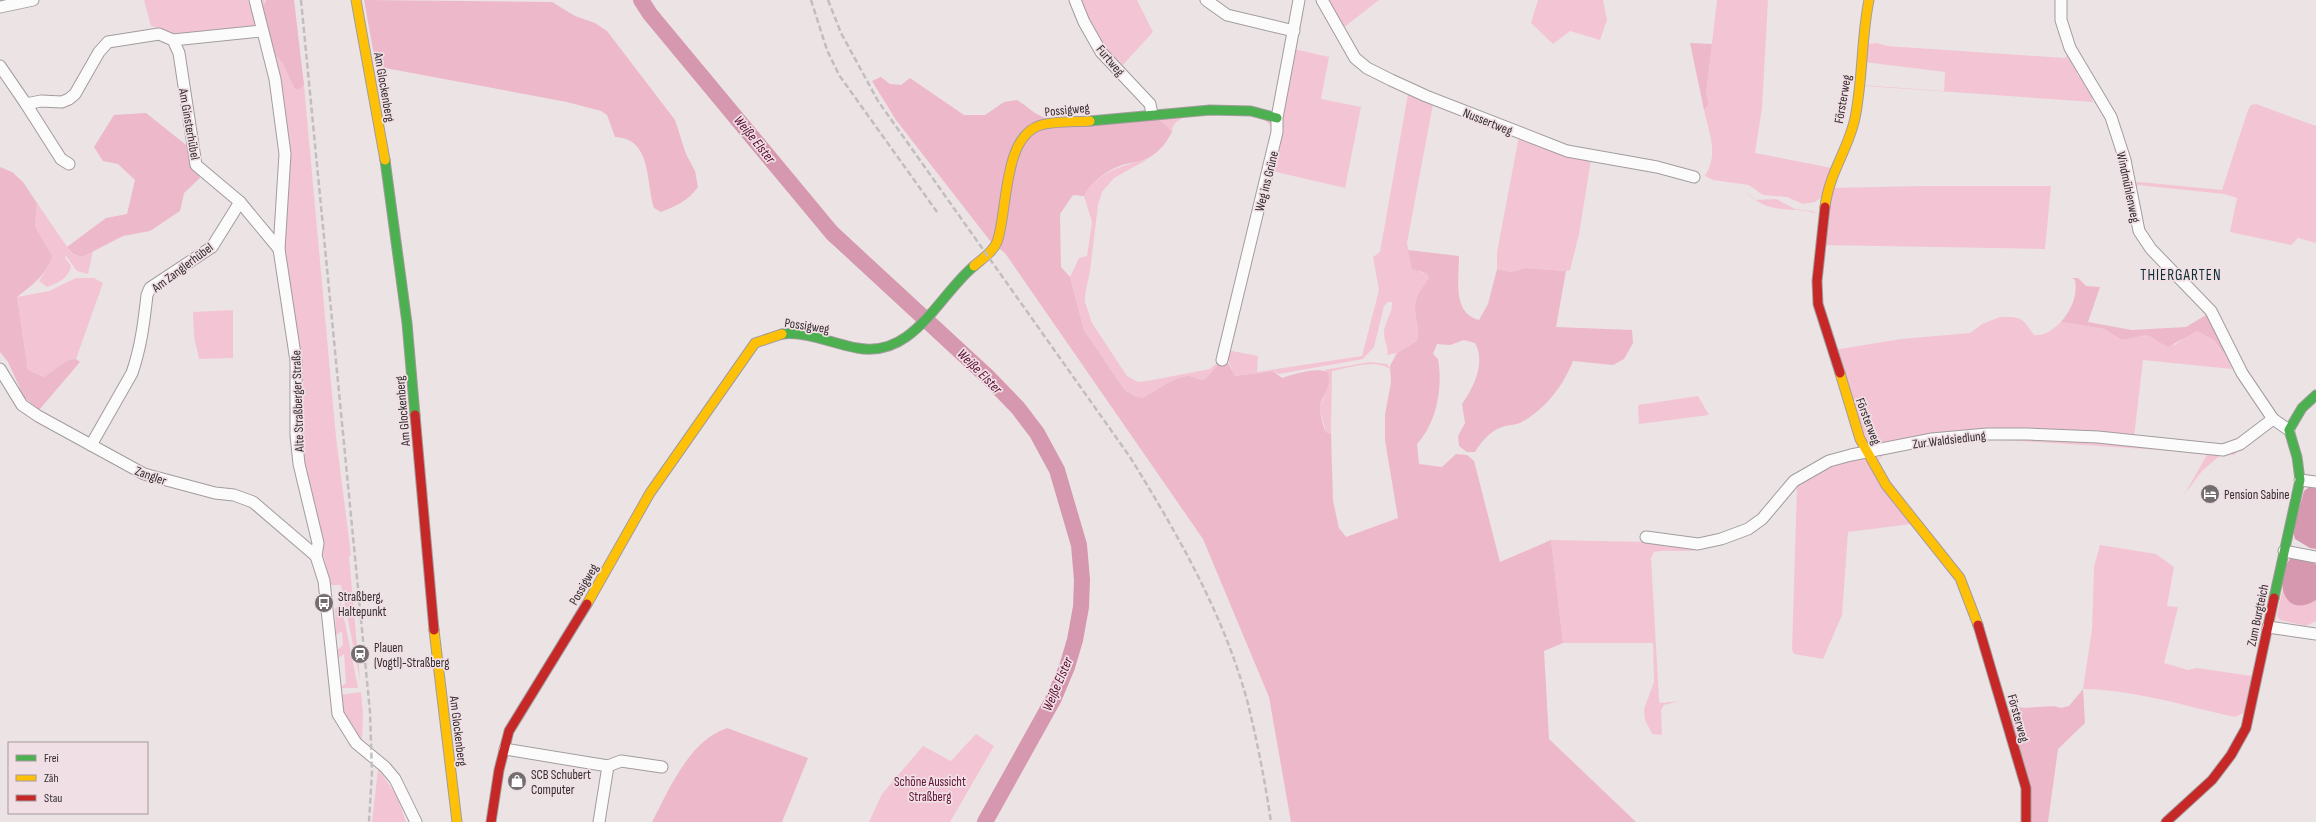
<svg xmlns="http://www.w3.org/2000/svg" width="2316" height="822" font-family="'Sofia Sans Condensed',sans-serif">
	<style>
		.green { fill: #f3c5d4 }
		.forest { fill: #edb8ca }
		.water { fill: #d698ae }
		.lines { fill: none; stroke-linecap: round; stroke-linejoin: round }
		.river { stroke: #d698ae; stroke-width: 16 }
		.street-casing { stroke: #a29c9d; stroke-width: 13 }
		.fast-casing { stroke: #a29c9d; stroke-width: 11 }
		.slow-casing { stroke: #a29c9d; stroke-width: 11 }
		.jam-casing { stroke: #a29c9d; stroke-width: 11 }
		.street { stroke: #fcfbfb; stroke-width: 11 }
		.fast { stroke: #4caf50; stroke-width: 9 }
		.slow { stroke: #ffc107; stroke-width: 9 }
		.jam { stroke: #c62828; stroke-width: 9 }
		.rail { stroke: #c2bec0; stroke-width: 2.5; stroke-dasharray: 6 3; stroke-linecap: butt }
		.labels { text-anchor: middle; stroke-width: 3.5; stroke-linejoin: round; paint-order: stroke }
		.street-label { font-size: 13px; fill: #332d2f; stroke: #f0dfe4 }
		.poi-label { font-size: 13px; fill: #332d2f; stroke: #f0dfe4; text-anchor: start }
		.park-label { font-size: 13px; fill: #601337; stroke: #f0dfe4 }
		.water-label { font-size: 14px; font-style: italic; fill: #570930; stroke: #f0dfe4 }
		.quarter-label { font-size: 15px; letter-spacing: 1px; fill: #0c2f34; stroke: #f0dfe4 }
	</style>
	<rect width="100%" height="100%" fill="#ece3e5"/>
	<g class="green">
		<path d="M144,0H248L257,28L183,36L151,26Z"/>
		<path d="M258,0H266L264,1L273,53L282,62L294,88L299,90L304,85L336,437L351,555L349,556L360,680L341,585H330L303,463L284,247L288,170Z"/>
		<path d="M1078,0H1137L1153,32L1120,68L1100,48Z"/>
		<path d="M1325,0H1379L1343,28Z"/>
		<path d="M1538,0H1603L1607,20L1600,40L1570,31L1553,44L1531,23Z"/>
		<path d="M1717,0H1768L1762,108L1755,153L1832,168L1823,196L1815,202L1803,204L1787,197L1763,195L1749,185L1713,180L1705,176C1719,154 1709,133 1704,110L1709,104L1706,94Z"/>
		<path d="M2056,0H2058L2060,25L2064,38L2077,65V75L2088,85L2093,102H2099L2103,106C2116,135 2129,169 2127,202C2123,178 2116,113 2093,102L1865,86L1862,90L1857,118L1844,156H1843L1856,118L1861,85L1944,91L1945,72L1864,62L1865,44L1877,43L1887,46L2065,58L2068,53L2058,28Z"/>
		<path d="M1294,49L1329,57L1321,99L1361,107L1345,188L1272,171Z"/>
		<path d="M1408,94L1433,104L1407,243L1410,258L1420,272L1426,273L1429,278C1425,284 1419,291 1417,297C1411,312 1421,327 1417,341L1397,353L1387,355C1389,347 1384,342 1384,333C1384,322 1393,313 1392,302H1388L1384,306L1374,347L1363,359L1279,374L1273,371L1234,376C1231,365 1227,362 1227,350L1258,356L1257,372L1362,356L1379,290L1373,257L1380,252Z"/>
		<path d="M2256,104L2316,126V243L2298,238L2291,245L2230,232L2237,198L2224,194L2138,185L2133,192V187L2137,182H2140L2222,190L2248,110L2251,105Z"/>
		<path d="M1238,112C1254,114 1275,113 1275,133L1219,364L1204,380C1198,380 1194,376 1189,376C1177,375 1154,392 1142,398L1134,396L1124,389L1084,330L1070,277L1079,258L1087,256L1092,222L1084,196C1097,172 1123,165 1148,159L1114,178L1102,192L1098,205L1090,271L1085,295V302L1092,323L1127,376L1138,382L1147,381L1210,369L1217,363L1219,356L1272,130C1270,126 1268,122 1264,120C1249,112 1198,112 1183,118C1176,121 1172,125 1172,132L1164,123L1156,118L1194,114Z"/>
		<path d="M1519,136L1591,160L1579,234L1570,270L1566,271L1525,268L1511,272L1497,269V252Z"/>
		<path d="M1923,186H2051L2045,249L1823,245L1831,188Z"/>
		<path d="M1745,191L1756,200L1776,199L1795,209L1812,211L1820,214C1789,205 1770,217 1745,191Z"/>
		<path d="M37,203L72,254L82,257L93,251L88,274L77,271L66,256L65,258L71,266C69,278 58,283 47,287L39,281L49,265L35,227Z"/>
		<path d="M76,278H94L103,283L76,359L67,362L44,377L28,370L17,297L49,291Z"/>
		<path d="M233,310V358L199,359L194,336L193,312Z"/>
		<path d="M2000,317C2023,317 2021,317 2034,335C2046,336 2053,329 2061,322L2104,329L2122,340L2147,335L2155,340L2175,345L2187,335L2197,331L2214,340L2221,352L2225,351L2232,369L2143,360L2134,437L1993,429L1933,433L1869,446L1834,350L1901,339L1970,333L1982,324Z"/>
		<path d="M1370,362L1387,364L1391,370C1377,358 1348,368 1332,371L1331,434L1326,432L1319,407L1324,397L1328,372L1324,370Z"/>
		<path d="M1698,396L1709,415L1639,424L1638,405Z"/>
		<path d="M2268,425L2234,455L2223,453L2202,471L2184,495L2208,453L1989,439L1935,444L1884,455C1874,461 1881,464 1880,472L1876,461L1882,454L1932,443L2001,437H2039L2233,451Z"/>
		<path d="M1863,457L1911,524L1848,532L1842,615L1823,659L1794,654L1792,650L1797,486L1830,464Z"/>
		<path d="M1551,540L1649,542L1710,546C1691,555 1673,548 1654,552L1651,558L1659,700L1660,703L1680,701L1664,705L1661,710L1662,735L1652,734L1645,720L1644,709L1654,682L1653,643H1563Z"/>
		<path d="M2100,545L2156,554L2174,567L2167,606L2178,607L2164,663L2188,670L2197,668L2252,676L2245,712L2235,717C2185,706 2135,690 2083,689L2092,629L2094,567Z"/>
		<path d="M2290,555L2316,560V621L2306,626L2280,620L2277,616Z"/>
		<path d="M341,603L358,688H340L346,683L344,654L337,659V650L343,645L342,631L336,635L335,609Z"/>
		<path d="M361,692L363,714L362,741L342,711L339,695Z"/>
		<path d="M976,734L994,746L950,822H869L882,794L923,746L951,761Z"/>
		<path d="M378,769L397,796L406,822H372Z"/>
	</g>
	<g class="forest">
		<path d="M266,0H294L304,85L299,90L294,88L282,62L273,53L261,12Z"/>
		<path d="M364,0L552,2L575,16L595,23L607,31L675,120L686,154L695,171L698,187C688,201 676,206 661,212L654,208C646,183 652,138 615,137L607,115L601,111L567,102L385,68L377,62L373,50Z"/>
		<path d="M1690,43L1712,44L1706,94L1709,104L1704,110Z"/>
		<path d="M881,77L890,84L901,85L910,78L964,115H985L1004,102L1017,100C1027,106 1034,114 1045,118H1156L1164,123L1172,132C1166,143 1160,151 1150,157C1142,162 1131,162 1122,165C1107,170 1091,182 1084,196L1073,195L1060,214L1061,267L1070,277L1084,330L1124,389L1134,396L1142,398C1154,392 1177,375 1189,376C1194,376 1198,380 1204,380L1219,364L1227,361L1235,376L1273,371L1282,378C1294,374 1316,367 1328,372C1331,385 1326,391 1321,402C1318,408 1323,427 1326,432L1331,434L1333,501L1339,528L1346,537L1398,518L1385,440V415L1391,382L1390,366L1397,353L1417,341C1421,327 1411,311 1417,297C1419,291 1425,284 1429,278L1426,273L1412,269L1408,250L1459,256C1459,279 1452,313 1479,320L1488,304L1497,269L1511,272L1525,268L1566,271L1556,327L1632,330L1633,343L1624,359L1613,365L1573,361C1563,386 1545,410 1520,423C1514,425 1508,425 1502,427C1490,431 1481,442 1475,452H1467L1459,446L1458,436L1465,423L1462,404C1474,387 1486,362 1475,343L1464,340L1450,345L1437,344L1433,354L1438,359C1443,388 1437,422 1417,444L1419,464L1442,467L1456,454L1467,455L1474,461L1500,562L1551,540L1563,643L1544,651L1549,739L1636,822H1291L1269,697L1203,539L1005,253L991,242L896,120L872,81Z"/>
		<path d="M146,113L190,148L200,178L184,193L180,211L150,231L123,236L82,257L73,254L67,247L106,218L127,214L135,180L118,164L103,161L94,147L114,115Z"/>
		<path d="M0,167L12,172L23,182L37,203L35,227L52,256C46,276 32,285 17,297L28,370L44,377L67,361L76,359L80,362L39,410L24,397L8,362L0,352Z"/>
		<path d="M2072,278H2078L2086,286L2100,287L2088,322L2132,330L2186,327L2206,315L2210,317L2225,351L2222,352L2214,340L2197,331L2168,347L2147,335L2122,340L2104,329L2061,322C2071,310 2078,296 2075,280Z"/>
		<path d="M2083,689L2085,723L2058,749L2048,822H2028L2008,712L2014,706C2029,711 2048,703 2061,708L2069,706Z"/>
		<path d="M727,728L808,758L782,822H652C670,788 689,741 727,728Z"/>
	</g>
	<g class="water">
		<path d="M2312,485H2316V549L2310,548L2295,539L2293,531L2304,491Z"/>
		<path d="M2292,557L2316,564V600C2282,621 2273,576 2292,557Z"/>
	</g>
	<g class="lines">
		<path class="river" d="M641,0L650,14L832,233L989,378L1018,408L1037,433L1057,470L1079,545L1082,580L1081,607L1075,640L1067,667L1054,698L985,822"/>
		<g class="street-casing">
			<g id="street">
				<path d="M255,0L275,79L285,154L279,249L296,361V435L299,464L318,543L316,556L324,581L338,714L356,743L385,767L395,779L416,822"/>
				<path d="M1075,0L1084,22L1101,52L1150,104L1152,114"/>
				<path d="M1206,0L1227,15L1294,31"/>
				<path d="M1322,0L1355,58L1367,68L1391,80L1426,96L1567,151L1657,167L1694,177"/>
				<path d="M2061,0V20L2070,48L2111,117L2125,160L2139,231L2151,249L2211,311L2242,373L2273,419L2289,430"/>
				<path d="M0,7L33,0"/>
				<path d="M173,40L261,31"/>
				<path d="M0,66L26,104L41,101L62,102L69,99L75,94L99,52L108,42L159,34L173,40L179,53L196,165L240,202L279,249"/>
				<path d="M26,104L61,159L69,164"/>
				<path d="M1222,360L1277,132V118L1299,0"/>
				<path d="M0,369L22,405L38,416L144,474L215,493L234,495L253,502L316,556"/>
				<path d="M91,445L132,373C141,347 144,322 147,295L150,288L212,247L240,202"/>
				<path d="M2300,480L2316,482"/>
				<path d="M1646,537L1698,544L1721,539L1748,529L1762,519L1794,481L1829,461L1851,455L1932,439L1987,434H2027L2098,437L2223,450L2240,444L2273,419"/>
				<path d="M2284,551L2316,557"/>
				<path d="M2268,627L2316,634"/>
				<path d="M505,749L608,766L599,822"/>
				<path d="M608,766L621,761L662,767"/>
			</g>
		</g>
		<g class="fast-casing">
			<g id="fast">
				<path d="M1090,121L1210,110L1251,111L1277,118"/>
				<path d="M385,160L407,323L415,415"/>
				<path d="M782,334C807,331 833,344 857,348C913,359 938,296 974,266"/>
				<path d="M2274,598L2300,480L2297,457L2289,430L2302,408L2316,395"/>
			</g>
		</g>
		<g class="slow-casing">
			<g id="slow">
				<path d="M356,0L385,160"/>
				<path d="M1825,207C1829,173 1849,148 1855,118C1863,79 1861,39 1869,0"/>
				<path d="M974,266C982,259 993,252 997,242C1008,213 1002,136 1041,125C1056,121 1074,122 1090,121"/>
				<path d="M1840,373L1860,439L1886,485L1960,578L1978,625"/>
				<path d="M587,604L650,493L755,343L782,334"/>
				<path d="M434,630L457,822"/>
			</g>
		</g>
		<g class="jam-casing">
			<g id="jam">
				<path d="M1825,207L1817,281L1818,304L1840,373"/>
				<path d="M415,415L434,630"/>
				<path d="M1978,625L2026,788V822"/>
				<path d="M491,822L499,770L509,731L587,604"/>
				<path d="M2166,822L2212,780L2231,755L2246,728L2274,598"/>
			</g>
		</g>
		<use href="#street" class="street"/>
		<use href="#fast" class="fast"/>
		<use href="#slow" class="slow"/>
		<use href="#jam" class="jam"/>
		<g class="rail">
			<path d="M301,0L370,712L372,772L369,822"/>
			<path d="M811,0L827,50L839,75L937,212"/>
			<path d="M828,0L841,33L878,101L1130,457C1177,533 1223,613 1247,700C1257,740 1265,781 1271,822"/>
		</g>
	</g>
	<defs>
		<g id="hotel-disc" transform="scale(1)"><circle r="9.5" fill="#746d6f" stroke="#f0dfe4"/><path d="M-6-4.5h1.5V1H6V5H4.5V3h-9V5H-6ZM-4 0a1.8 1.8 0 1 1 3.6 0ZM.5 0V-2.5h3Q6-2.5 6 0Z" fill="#fff"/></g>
		<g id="bus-disc" transform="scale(1)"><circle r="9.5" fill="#746d6f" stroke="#f0dfe4"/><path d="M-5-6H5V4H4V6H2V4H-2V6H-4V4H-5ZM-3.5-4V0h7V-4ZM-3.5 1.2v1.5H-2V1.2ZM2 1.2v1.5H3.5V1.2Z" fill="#fff"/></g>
		<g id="station-disc" transform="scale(1)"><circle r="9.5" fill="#746d6f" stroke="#f0dfe4"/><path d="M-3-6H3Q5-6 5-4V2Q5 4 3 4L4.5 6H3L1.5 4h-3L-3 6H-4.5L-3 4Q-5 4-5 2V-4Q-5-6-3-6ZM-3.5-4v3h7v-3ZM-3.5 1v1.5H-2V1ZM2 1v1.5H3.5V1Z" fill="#fff"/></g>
		<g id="shop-disc" transform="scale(1)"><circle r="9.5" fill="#746d6f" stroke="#f0dfe4"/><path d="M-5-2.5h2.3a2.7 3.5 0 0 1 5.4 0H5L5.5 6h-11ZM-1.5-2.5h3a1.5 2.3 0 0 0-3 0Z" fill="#fff"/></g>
	</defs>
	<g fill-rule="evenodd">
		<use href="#hotel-disc" x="2210" y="494"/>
		<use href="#bus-disc" x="324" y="603"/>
		<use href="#station-disc" x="360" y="654"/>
		<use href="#shop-disc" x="517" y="781"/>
	</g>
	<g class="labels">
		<g class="street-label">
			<text transform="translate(1111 60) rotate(50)" y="5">Furtweg</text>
			<text transform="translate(385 87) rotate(80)" y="5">Am Glockenberg</text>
			<text transform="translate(1842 99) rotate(-80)" y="5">Försterweg</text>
			<text transform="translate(1067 109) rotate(-6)" y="5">Possigweg</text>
			<text transform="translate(1488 121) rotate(22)" y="5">Nussertweg</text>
			<text transform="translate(190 124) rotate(80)" y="5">Am Ginsterhübel</text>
			<text transform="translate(1266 181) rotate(-76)" y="5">Weg ins Grüne</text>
			<text transform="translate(2129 187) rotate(78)" y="5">Windmühlenweg</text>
			<text transform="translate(182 267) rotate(-37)" y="5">Am Zanglerhübel</text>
			<text transform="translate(807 325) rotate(8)" y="5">Possigweg</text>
			<text transform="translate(297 401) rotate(-92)" y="5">Alte Straßberger Straße</text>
			<text transform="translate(402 411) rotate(-95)" y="5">Am Glockenberg</text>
			<text transform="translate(1869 421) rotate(69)" y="5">Försterweg</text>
			<text transform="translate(1949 439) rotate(-7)" y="5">Zur Waldsiedlung</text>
			<text transform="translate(151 475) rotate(20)" y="5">Zangler</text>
			<text transform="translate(583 584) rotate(-60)" y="5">Possigweg</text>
			<text transform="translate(2257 615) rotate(-78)" y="5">Zum Burgteich</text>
			<text transform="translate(2019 718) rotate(74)" y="5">Försterweg</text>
			<text transform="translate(459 731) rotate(83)" y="5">Am Glockenberg</text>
		</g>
		<g class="poi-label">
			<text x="2224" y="499">Pension Sabine</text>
			<text x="338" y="601">Straßberg,<tspan x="338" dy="15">Haltepunkt</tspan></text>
			<text x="374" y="652">Plauen<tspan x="374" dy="15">(Vogtl)-Straßberg</tspan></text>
			<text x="531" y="779">SCB Schubert<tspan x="531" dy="15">Computer</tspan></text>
		</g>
		<g class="park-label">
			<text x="930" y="786">Schöne Aussicht<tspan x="930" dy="15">Straßberg</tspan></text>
		</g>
		<g class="water-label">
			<text transform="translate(755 139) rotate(51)" y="5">Weiße Elster</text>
			<text transform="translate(980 371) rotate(45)" y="5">Weiße Elster</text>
			<text transform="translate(1057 684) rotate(-67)" y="5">Weiße Elster</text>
		</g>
		<g class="quarter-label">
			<text x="2181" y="280">THIERGARTEN</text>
		</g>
	</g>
	<rect x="8" y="742" width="140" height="72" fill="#f0dfe4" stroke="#a4989c"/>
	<rect x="16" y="755" width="20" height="6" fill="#4caf50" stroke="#a4989c"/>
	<text x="44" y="762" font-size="12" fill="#332d2f">Frei</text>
	<rect x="16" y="775" width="20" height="6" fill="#ffc107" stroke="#a4989c"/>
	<text x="44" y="782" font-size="12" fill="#332d2f">Zäh</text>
	<rect x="16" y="795" width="20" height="6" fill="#c62828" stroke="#a4989c"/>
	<text x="44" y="802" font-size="12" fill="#332d2f">Stau</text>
</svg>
